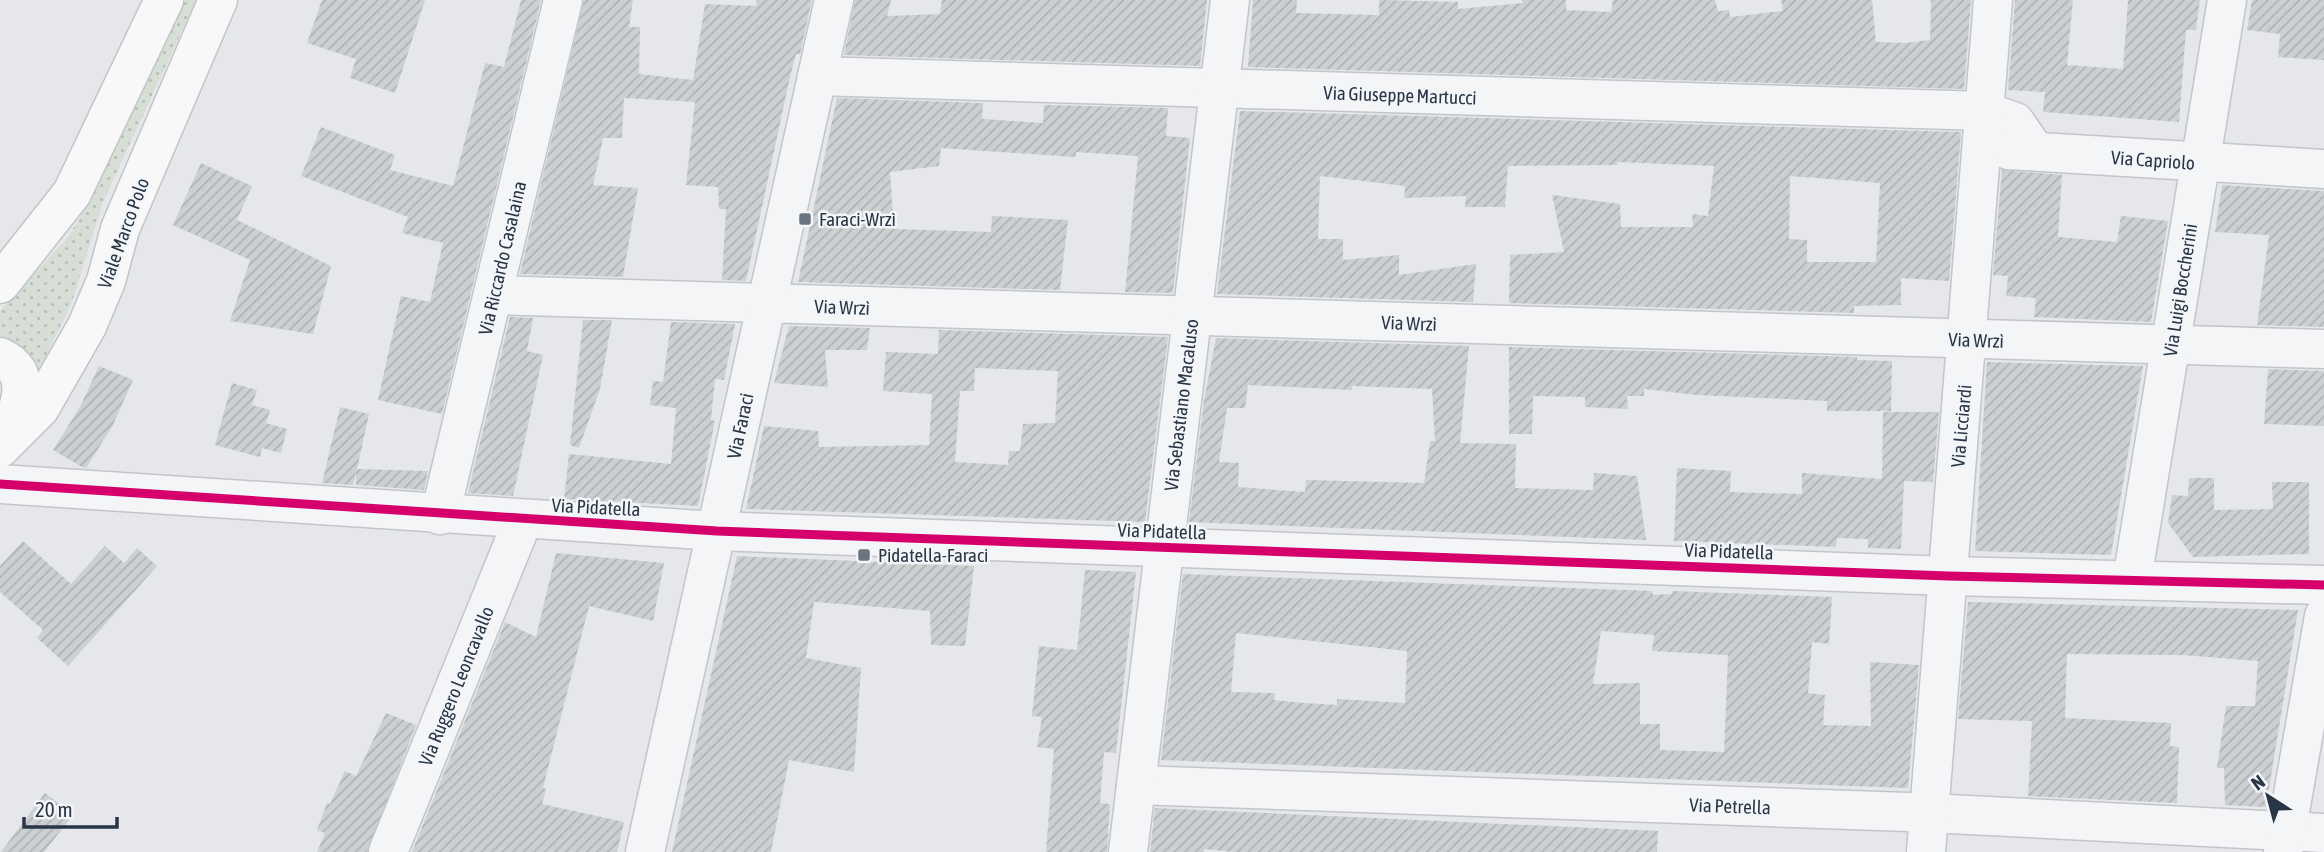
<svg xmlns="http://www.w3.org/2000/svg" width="2324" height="852" font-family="'Asap Condensed',sans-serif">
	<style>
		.grass { fill: url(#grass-dots) }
		.building { fill: url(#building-hatch); fill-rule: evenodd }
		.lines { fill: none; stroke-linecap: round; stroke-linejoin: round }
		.minor-casing { stroke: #c3c5c8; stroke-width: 41 }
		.major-casing { stroke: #c1c4c8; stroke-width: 41 }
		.minor { stroke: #f4f5f7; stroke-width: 38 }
		.major { stroke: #f8f8f8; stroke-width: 38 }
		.cycleway-casing { stroke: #f3f6f9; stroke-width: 13 }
		.cycleway { stroke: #d6006c; stroke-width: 9 }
		.poi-dot { fill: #6b747f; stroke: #f3f6f9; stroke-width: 2.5 }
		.labels { text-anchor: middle; stroke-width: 5; stroke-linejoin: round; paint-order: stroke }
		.street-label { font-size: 19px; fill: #2a3645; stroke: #f3f6f9 }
		.poi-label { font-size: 19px; fill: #2a3645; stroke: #f3f6f9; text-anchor: start }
	</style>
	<defs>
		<pattern id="grass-dots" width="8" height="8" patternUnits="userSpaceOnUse" patternTransform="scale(1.75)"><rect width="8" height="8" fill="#d6ded5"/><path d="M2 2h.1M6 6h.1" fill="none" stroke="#b8bfb8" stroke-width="1.8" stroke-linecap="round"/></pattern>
		<pattern id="building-hatch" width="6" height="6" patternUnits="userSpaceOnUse" patternTransform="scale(1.75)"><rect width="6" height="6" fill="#cdd0d3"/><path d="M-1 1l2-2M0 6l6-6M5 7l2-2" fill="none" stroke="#b0b3b6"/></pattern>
	</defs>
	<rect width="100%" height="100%" fill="#e5e7ea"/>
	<path class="grass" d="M185,0H196L103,202L72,302L39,370L25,356L0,340V311L68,237L91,200Z"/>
	<g class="building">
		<path d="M322,0H425L395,93L350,78L356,59L307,43Z"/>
		<path d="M521,0H541L442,414L378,400L401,296L430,302L443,243L402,233L408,217L301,176L321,127L395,155L390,170L453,186L485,63L504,67Z"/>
		<path d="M584,0H633L629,27H640L639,74L693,80L705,4L757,6L756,0H812L800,54H796L790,77L746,281L722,280L726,209H719L718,187L686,185L695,102L624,98L622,138H603L593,185L638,188L623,277L520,274Z"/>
		<path d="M855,0H891L887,16L940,14L942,0H1207L1200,66L844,55Z"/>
		<path d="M1253,0H1297L1296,13L1379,15V0L1458,2V9L1523,3L1522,0H1566V10L1611,12L1613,0H1715L1718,11L1729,10L1730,17L1783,11L1781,0H1872L1876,42L1906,43L1930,40L1931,0H1971L1964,89L1248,67Z"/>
		<path d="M2015,0H2073L2067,65L2123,69L2128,0H2200L2196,30H2186L2179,122L2043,112L2045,92L2008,90Z"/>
		<path d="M2252,0H2324V60L2278,57L2280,34L2247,30Z"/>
		<path d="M837,98L983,103L982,119L1043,123L1044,105L1168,108L1166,136L1190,138L1173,293L1125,292L1138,156L1076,152V157L941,148L939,166L890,172L894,229L991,232L992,216L1068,220L1060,290L798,282Z"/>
		<path d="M1240,111L1961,132L1949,281L1901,278V305L1854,306V313L1509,303L1510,255L1564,252L1552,195L1620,204L1621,227H1693L1692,214L1708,216L1714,166L1617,162V165L1508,166L1505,207H1465L1466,196L1404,198L1405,186L1320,176L1318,239H1343V260L1399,255V275L1476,264L1473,302L1217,294ZM1790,176L1880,183L1876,262H1807V240L1789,239Z"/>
		<path d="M201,163L252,186L237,220L331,266L313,334L230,321L250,260L173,225Z"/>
		<path d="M2002,170L2062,175L2058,237L2117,242L2121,216L2168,221L2151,322L2034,317L2036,298L2006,296L2008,276L1993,275Z"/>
		<path d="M2222,185L2324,191V327L2257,325L2269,235L2215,232Z"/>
		<path d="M510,317L533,318L527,351L543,355L513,496L468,493Z"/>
		<path d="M583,320H612L600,389L579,448L570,445Z"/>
		<path d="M671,322L735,324L724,380L715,379L711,420L715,421L698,506L564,499L569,454L671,464L676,408L650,405L653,381L663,382Z"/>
		<path d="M789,326L870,328L867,350H825L828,387L774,383Z"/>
		<path d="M939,330L1168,337L1145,522L746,509L764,426L818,431L819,447L929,445L932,394L883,391L886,352L938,354ZM975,368L1058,371L1055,423L1023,424L1020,451H1009L1008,465L955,462L960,391H974Z"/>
		<path d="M1216,338L1469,346L1460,443L1516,444L1515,488L1593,490L1594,473L1637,476L1646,540L1189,522L1204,401ZM1248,385L1352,390V386L1432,389L1435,441H1430L1424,483L1306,480L1305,492L1238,487L1239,463L1219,462L1227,408H1245Z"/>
		<path d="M1509,347L1857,357V360L1892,361L1891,411H1827V401L1697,395L1644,389V396H1627L1628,409L1585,407V397L1533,396L1532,434H1509Z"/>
		<path d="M1987,362L2143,366L2111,555L1975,551Z"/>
		<path d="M99,366L133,380L112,427L86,468L82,467L53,450L80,407Z"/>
		<path d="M2268,369L2324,371V426L2264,424Z"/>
		<path d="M232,383L257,390L252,405L270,410L266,423L287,429L281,453L262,448L260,457L215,445Z"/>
		<path d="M340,407L369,414L357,469L428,471L424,490L356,485V472L353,485L322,483Z"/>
		<path d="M1883,412H1939L1933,482L1904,481L1901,549L1868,548V539L1837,538L1836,547L1674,541L1677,468L1731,471L1730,492L1802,494V473L1882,479Z"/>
		<path d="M2189,478H2214V510L2273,509L2272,482H2309V554L2193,557L2168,523L2172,495L2188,496Z"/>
		<path d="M23,541L71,584L105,546L124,563L137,548L157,566L68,666L37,638L43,630L0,592V566Z"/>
		<path d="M556,553L664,563L653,621L589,606L543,788L546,789L542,804L624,822L617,852H412L505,622L536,637Z"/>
		<path d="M737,556L974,566L965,646L931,645L930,611L814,602L806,658L861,668L854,772L789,760L771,852H672Z"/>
		<path d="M1085,570L1136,572L1116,753L1104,752L1100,803L1110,804L1107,852H1046L1054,749L1037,747L1042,717L1032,716L1039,646L1077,650Z"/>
		<path d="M1183,574L1652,591L1653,595L1672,594V591L1832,597L1829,644L1812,642L1808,693L1825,695L1823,725L1871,726L1870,662L1919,665L1908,788L1161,760ZM1601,631L1654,635L1652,651L1728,655L1724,752L1660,750V724H1640V683L1593,684ZM1236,633L1407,651L1405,703L1337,699V705L1304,703L1274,700L1275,693L1231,692Z"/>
		<path d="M1968,602L2298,610L2266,807L2225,805L2224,768H2217L2226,706H2255L2258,661L2183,655L2067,654L2065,718L2171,723L2170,746L2179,747L2177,803L2028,796L2032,721L1958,719Z"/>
		<path d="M386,713L416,725L367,852H317L325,833L317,830L327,803L330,804L345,771L356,776Z"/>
		<path d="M45,793L73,815L44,852H1Z"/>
		<path d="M1155,808L1658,831L1657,852H1234L1204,849V852H1150Z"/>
	</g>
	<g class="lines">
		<g class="minor-casing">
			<g id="minor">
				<path d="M817,76L1984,111L2015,122L2035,151"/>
				<path d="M2008,150L2324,169"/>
				<path d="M494,295L2324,349"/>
				<path d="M0,484L717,531L1948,576L2324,585"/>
				<path d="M440,515L563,0"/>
				<path d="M2132,580L2227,0"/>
				<path d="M1136,785L1909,812L2324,833"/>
				<path d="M388,852L523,520"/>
				<path d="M645,852L834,0"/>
				<path d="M1128,852L1230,0"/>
				<path d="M1926,852L1993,0"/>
				<path d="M2283,852L2324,616"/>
			</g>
		</g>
		<g class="major-casing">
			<g id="major">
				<path d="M0,284L72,193L164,0"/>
				<path d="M0,357C36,373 18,410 8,437"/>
				<path d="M0,448L40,408L87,326L106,281L120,229L218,0"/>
			</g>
		</g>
		<use href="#minor" class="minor"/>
		<use href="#major" class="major"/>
		<g class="cycleway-casing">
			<path id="cycleway" d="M0,484L717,531L1948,576L2324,585"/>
		</g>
		<use href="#cycleway" class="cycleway"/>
	</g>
	<g class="poi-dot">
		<rect x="798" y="212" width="14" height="14" rx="3.5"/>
		<rect x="857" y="548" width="14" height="14" rx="3.5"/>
	</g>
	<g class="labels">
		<g class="street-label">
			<text transform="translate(1400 95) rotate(2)" y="7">Via Giuseppe Martucci</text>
			<text transform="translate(2153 160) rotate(4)" y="7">Via Capriolo</text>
			<text transform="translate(123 233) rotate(-70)" y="7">Viale Marco Polo</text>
			<text transform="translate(502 258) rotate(-77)" y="7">Via Riccardo Casalaina</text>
			<text transform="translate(2180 290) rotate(-81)" y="7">Via Luigi Boccherini</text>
			<text transform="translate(842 307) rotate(2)" y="7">Via Wrzì</text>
			<text transform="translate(1409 323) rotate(2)" y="7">Via Wrzì</text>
			<text transform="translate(1976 340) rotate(2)" y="7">Via Wrzì</text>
			<text transform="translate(1181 405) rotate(-83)" y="7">Via Sebastiano Macaluso</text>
			<text transform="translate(740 426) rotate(-78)" y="7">Via Faraci</text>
			<text transform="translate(1961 426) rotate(-85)" y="7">Via Licciardi</text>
			<text transform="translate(596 507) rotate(3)" y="7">Via Pidatella</text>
			<text transform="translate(1162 531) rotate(2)" y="7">Via Pidatella</text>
			<text transform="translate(1729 551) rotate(2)" y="7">Via Pidatella</text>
			<text transform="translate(456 686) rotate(-68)" y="7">Via Ruggero Leoncavallo</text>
			<text transform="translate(1730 806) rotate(2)" y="7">Via Petrella</text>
		</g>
		<g class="poi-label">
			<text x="819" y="226">Faraci-Wrzì</text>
			<text x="878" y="562">Pidatella-Faraci</text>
		</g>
	</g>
	<g transform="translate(2268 796) rotate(324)" stroke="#f3f6f9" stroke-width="5" paint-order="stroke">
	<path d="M0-5L12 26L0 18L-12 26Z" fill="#2a3645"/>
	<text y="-10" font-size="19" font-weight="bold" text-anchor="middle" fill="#2a3645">N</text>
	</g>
	<path d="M24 817v10h93v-10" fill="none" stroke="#2a3645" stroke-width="3.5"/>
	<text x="35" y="817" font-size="21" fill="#2a3645" stroke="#f3f6f9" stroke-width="5" paint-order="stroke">20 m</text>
</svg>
